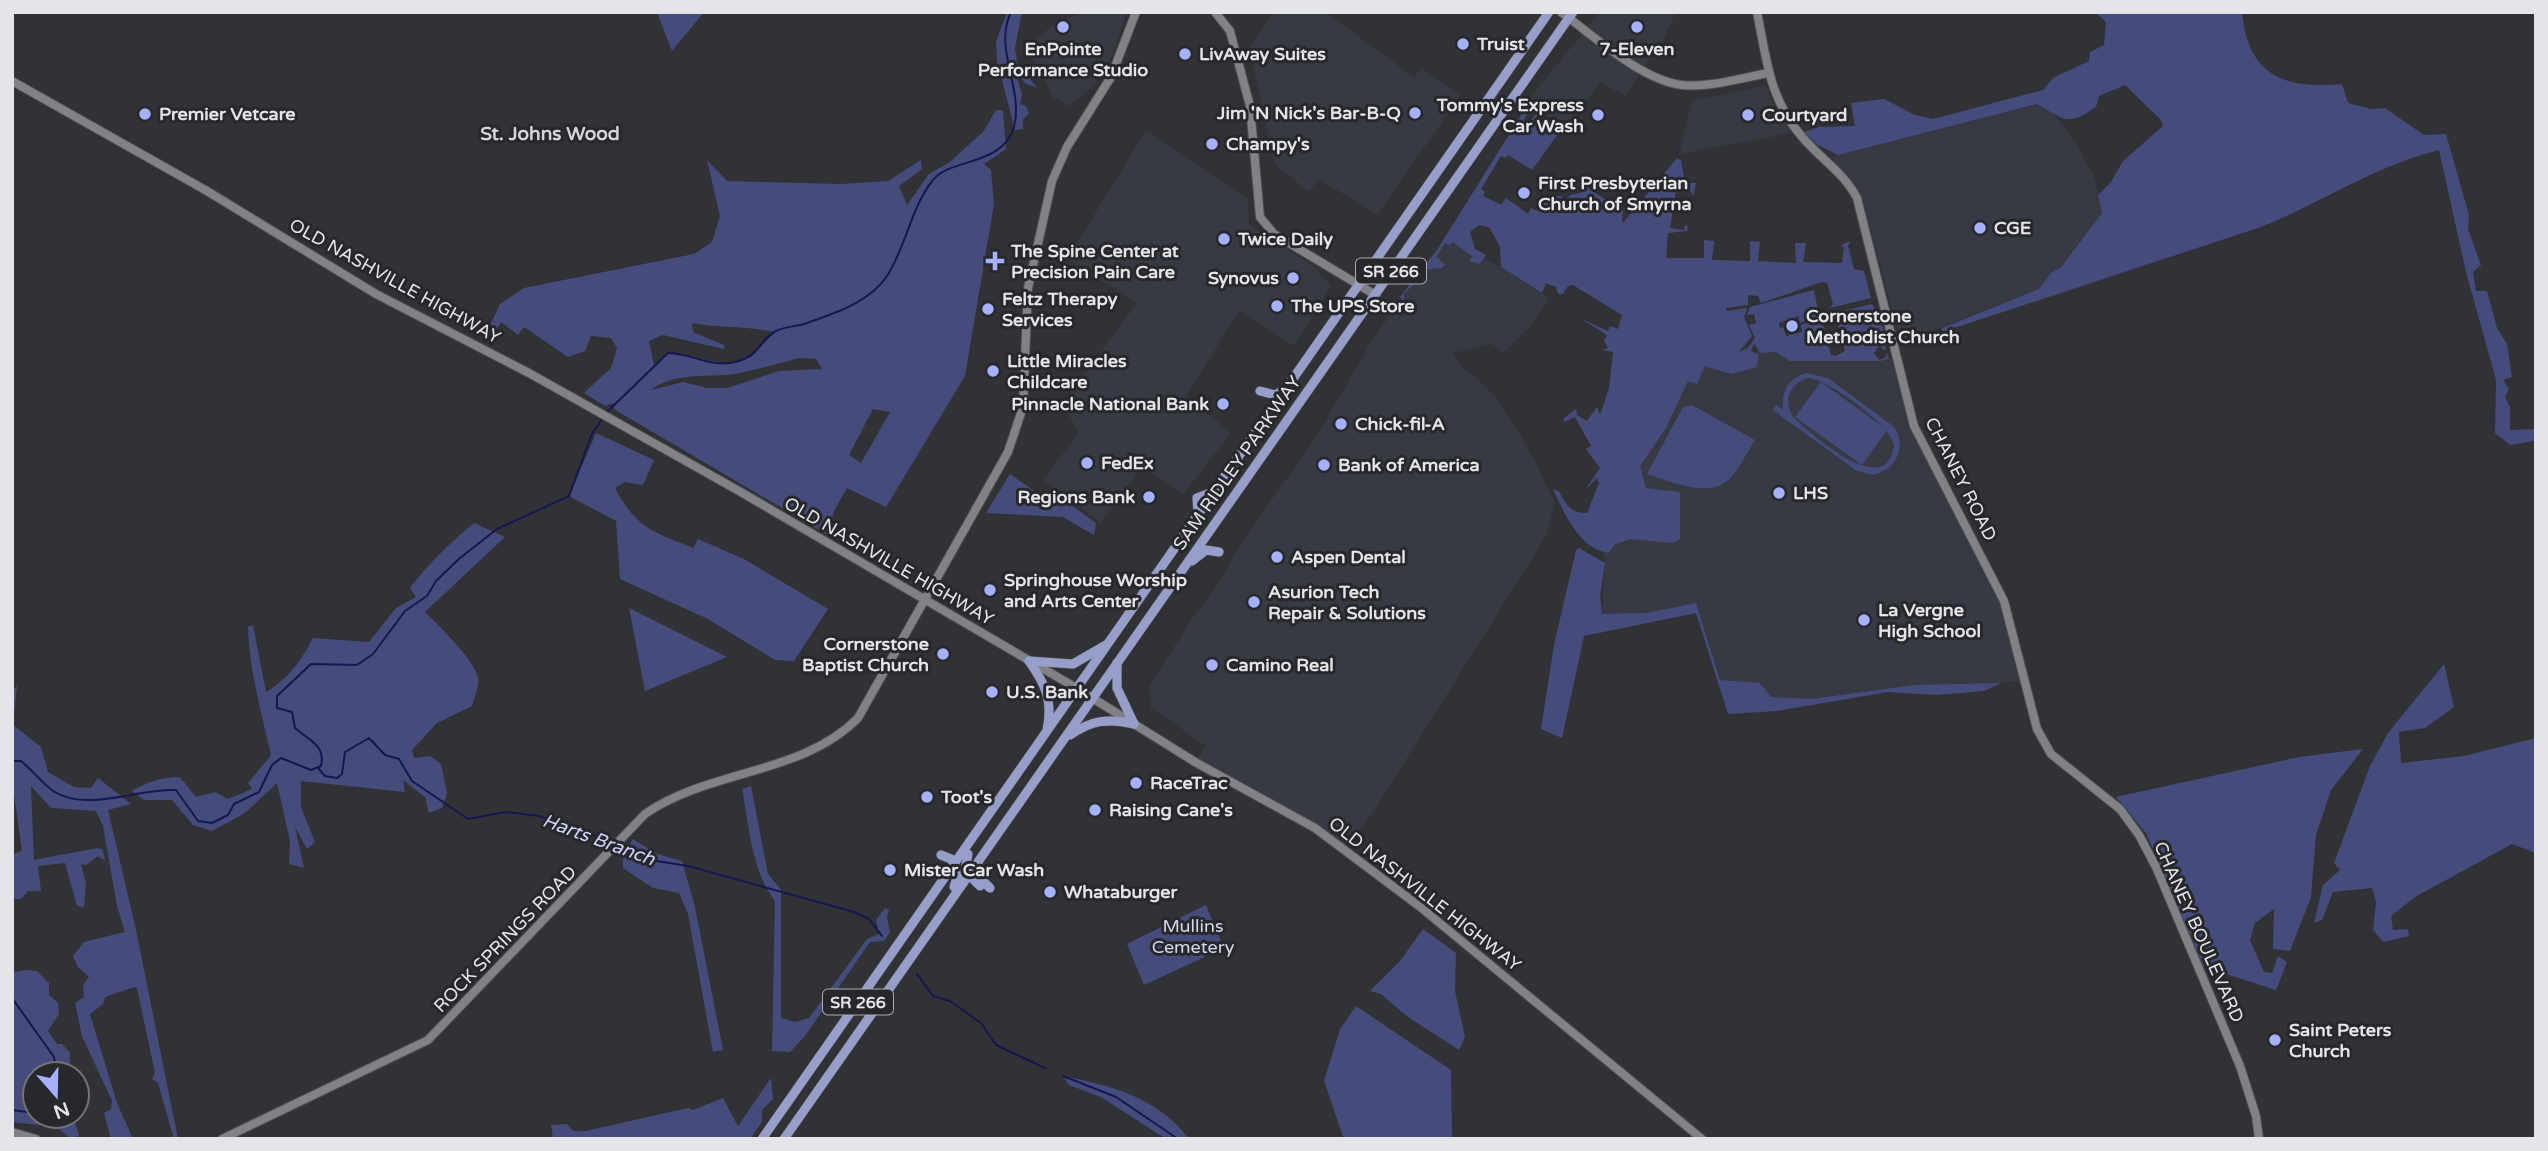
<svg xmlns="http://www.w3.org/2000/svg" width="2548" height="1151" font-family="'Varela Round',sans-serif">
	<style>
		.built { fill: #373943 }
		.green { fill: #454c7c; fill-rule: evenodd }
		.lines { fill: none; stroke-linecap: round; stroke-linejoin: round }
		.stream { stroke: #171653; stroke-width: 2 }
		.secondary-casing { stroke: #4e4e52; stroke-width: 10 }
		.primary-casing { stroke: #4e4e52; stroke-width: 10 }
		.secondary { stroke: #818287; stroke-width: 8 }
		.primary { stroke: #969ec9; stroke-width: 9 }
		.poi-dot { fill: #a5b1fc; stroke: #27282b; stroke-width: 2.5 }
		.labels { text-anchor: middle; stroke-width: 6; stroke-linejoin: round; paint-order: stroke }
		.shield { fill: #27282b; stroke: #abacaf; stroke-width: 2 }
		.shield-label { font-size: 16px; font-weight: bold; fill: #e4e5e8 }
		.poi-label { font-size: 18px; font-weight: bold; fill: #e4e5e8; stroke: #27282b; text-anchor: start }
		.street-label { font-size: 18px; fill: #e4e5e8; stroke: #27282b }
		.park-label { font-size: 18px; fill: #d5d9ed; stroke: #27282b }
		.neighbourhood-label { font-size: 19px; font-weight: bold; fill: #d4d5db; stroke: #27282b }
		.water-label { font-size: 19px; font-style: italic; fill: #ced6fd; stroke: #27282b }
	</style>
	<rect width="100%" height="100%" fill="#313236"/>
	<g class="built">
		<path d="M1079,12H1127L1108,66L1094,84L1070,106L1054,98L1028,52L1035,39L1060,20L1077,16Z"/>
		<path d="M1274,12H1325L1414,77L1421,68L1461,95L1377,215L1319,179L1309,192L1275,165L1249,47Z"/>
		<path d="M1600,12H1676L1664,38L1625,96L1601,82L1566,128L1527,101Z"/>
		<path d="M1766,86L1776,111L1792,133L1679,154L1692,100Z"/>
		<path d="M2037,104L2052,112L2077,144L2095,179L2102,213L2060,267L2051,273L2039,289L1901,343L1861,193L1830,157Z"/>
		<path d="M1146,130L1248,199L1249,224L1315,267L1331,286L1294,346L1240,310L1186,396L1231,433L1183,495L1143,466L1101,523L1043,480L1079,432L1062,404L1137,303L1067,259Z"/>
		<path d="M1445,237L1501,267L1549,298L1528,329L1503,354L1492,344L1453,353L1465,370L1474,375L1502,405L1533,457L1555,504L1546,536L1372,814L1345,848L1195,762L1206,746L1151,708L1149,686L1192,619L1224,575L1237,549L1319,432L1371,342Z"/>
		<path d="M1770,349L1847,361L1897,358L1907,405L1993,577L2024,680L1976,686L1914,685L1811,699L1771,697L1760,683L1720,680L1696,603L1646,613L1602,615L1605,563L1602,545L1635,375Z"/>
	</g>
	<g class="green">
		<path d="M657,12H704L672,51Z"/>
		<path d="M1007,12H1022L1015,48L1017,62L1037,88L1025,83L1015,70L1022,95L1020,104L1026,106L1029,114L1023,119V129L1015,130L997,61L996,42Z"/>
		<path d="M2095,12H2242C2248,76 2284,89 2342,84L2348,103L2371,109L2385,108L2424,135L2446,134L2469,215L2468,229L2481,265L2473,272L2476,291H2487L2497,328L2507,344L2512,377L2503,380L2509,389L2505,397L2510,407V430L2536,429V450L2534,441L2510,445L2495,433L2496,380L2466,272L2439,150C2374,166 2320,204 2258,228L1942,332V328L2039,289L2051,273L2061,267L2102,213L2098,195L2111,182L2123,161L2163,126L2161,120L2125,85L2099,96L2096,107C2066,127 2066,120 2037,104L1838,155L1816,144L1804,132L1819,127L1855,126L1851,103L1884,99L1915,115L1933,119L2043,90L2053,78L2089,61L2090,52L2104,45L2106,22Z"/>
		<path d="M1527,106L1531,109L1524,119L1529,123L1537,113L1560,131L1532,170L1508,155L1505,158L1501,156L1481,189L1485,192L1483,196L1501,205L1506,198L1528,214L1531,208L1537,211L1551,195L1563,197L1559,203L1562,206L1570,195L1581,193L1578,182L1582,177L1589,181V189L1623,210L1622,224L1677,158L1681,160L1685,183H1696L1693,197L1691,191L1676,190L1670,228L1684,230L1685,225L1688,226L1687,231L1668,233L1666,258H1704V240L1714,241L1712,260L1750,261V241L1760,242L1758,261L1796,263L1795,243H1806L1803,262L1842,263L1844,248L1841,245L1851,241L1848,246L1854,269L1864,271L1871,298L1830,308L1833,304L1827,283L1822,282L1761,303L1758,296L1748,295V305L1726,308L1727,311L1747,308L1744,317L1752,336L1739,352L1748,348L1755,338L1749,325L1756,323L1754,314L1747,315L1750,307L1814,290L1819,316L1800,323L1798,316L1779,323L1780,328L1783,327L1786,336L1802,332L1801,325L1821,317L1831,355L1836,356L1845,351L1835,313L1872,304C1880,317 1888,336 1885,351L1879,345L1874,353L1879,360L1885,358L1887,353L1889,359L1880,361H1790L1776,352L1760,353L1754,343L1751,351L1759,355L1757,367L1731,374L1705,366L1697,384L1688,381L1666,428L1640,466L1646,488L1680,492V539L1673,543L1630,539L1614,545L1609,553C1579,549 1565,514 1553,489L1559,491C1566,505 1570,513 1587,513L1599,483L1597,478L1585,490L1600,468L1586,449L1591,446L1575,417L1564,422L1563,419L1576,409L1577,415L1587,421L1597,407L1600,415L1609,388L1613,352L1602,350L1608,348L1604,341L1607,335L1580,318L1608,331L1610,326L1618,329L1622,315L1573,285L1568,286L1563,294H1558L1556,287L1546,283L1542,293L1501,267L1500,247L1490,228L1479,225L1470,232L1475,249L1486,255L1480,264L1469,261L1472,256L1453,242L1450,245L1445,243L1436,257L1445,264L1442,268L1428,269L1404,294L1405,304L1400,297L1437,250Z"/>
		<path d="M996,110H1003L1006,149L984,164L991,170L994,204L965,376L886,507L847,488L834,511L828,535L617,411L612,406L614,403L605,406L584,393L611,368L617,348L611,338L591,336L585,351L568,357L524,327L518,335L501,322L489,341L484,338L500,304L524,288L694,254L712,242L720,216L707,160L727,181L841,184L888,181L921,160L922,169L899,186L907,205L929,174L950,162L983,132ZM692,323C719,328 748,326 775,332L751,357L728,364L668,353L654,365L649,341L663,335L724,349V345L693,332ZM799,358L816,359L822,369L779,371L727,388H707L683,382L651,390C678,370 710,379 740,373C760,369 779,363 799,358ZM873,409L890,412L861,463L849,455Z"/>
		<path d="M1806,373L1828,378L1893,426C1904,440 1901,456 1889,468L1874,475L1857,471L1773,410L1776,405L1783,410C1781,391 1788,379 1806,373ZM1808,378C1828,379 1891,425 1894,445C1887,502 1812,435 1793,417C1783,401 1789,384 1808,378Z"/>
		<path d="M1821,382L1887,430L1862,465L1795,417Z"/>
		<path d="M1692,405L1755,440C1747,452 1738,472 1727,481C1706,498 1669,481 1647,474L1683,407Z"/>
		<path d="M596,433L654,460L643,485L625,482L615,488C637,529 652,531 693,548L698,539L744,559L828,609L794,661L775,660L708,619L620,579L616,521L569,496Z"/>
		<path d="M1010,474L1037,493L1067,502L1096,523L1094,535L1063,517L986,513Z"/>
		<path d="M474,523L505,537L425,612C439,626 474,659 478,678C480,686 474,698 472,706L437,723L412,750L414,758L430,756L441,764L447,793L442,808L429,813L425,797L403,780L405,792L301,781V807L315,842L307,849L295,827L304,868L289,864L290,841L277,783L245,813L212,831L193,825L172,800H144L132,791C148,782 161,777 180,777L196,797L215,792L228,799L252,789L248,783L271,755C262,715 249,669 248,627L253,625L266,692C288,679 301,661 313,638L369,642L396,608L416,597L410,588C429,563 450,543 474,523Z"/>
		<path d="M1579,548L1605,563L1600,596L1602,614L1646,613L1696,603L1720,680L1760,683L1771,697L1811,699L1914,685L2001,683L1984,691L1937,695L1888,692L1777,711L1728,714L1696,613L1584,636L1562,738L1541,729L1554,645L1576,550Z"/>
		<path d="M629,608L727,657L645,691Z"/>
		<path d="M2444,664L2454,707L2425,728L2399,732L2401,763L2464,756L2536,738V853L2512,844L2415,897L2391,916L2393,930L2408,929L2409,936L2383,942L2373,930L2376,902L2372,888L2333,892L2322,920L2314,923L2323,885L2340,870L2334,863L2370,766L2388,733Z"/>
		<path d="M17,686L13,725L41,747L48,772L74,787L91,788L98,778L131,804L108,810L136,930L178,1139H174L158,1083L152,1079L155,1073L137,988L134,987L105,997L103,1004L90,1014L117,1103L133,1139H111L104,1113L111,1109L112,1101L82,1036L75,1003L84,997L83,985L89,977L78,967L73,956L84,942L125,932L117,906L103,826L96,811L51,808L31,786L34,860L98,848L103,850L105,861L98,856L86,865L81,864L86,884L84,907L77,906L65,863L38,866L41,891H28L21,899H12V854L22,851L12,779V690Z"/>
		<path d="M2363,749L2331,790L2316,835L2311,897L2290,951L2273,949L2274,909L2255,923L2250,940L2264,972L2272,973L2278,956L2287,962L2276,990L2204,967L2146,833L2116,797L2299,757Z"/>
		<path d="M751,786L768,874L781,890V1018L795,1022L809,1018L867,939L879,934L876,920L885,908L889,910L887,917L890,932L884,941L870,942L805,1036L790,1052L772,1051L775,901C752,872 749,826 742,789Z"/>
		<path d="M633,839L657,854L682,861L695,907L723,1050L713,1052L688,914L679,893L653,888L623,868V855Z"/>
		<path d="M1206,905L1224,948L1144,985L1127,944Z"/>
		<path d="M1423,929L1456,953L1455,991L1465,1037L1459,1050L1408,1017L1381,994L1370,991L1400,961Z"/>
		<path d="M27,970L37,971L49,983V995L58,1003L59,1014L48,1031L57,1044H62L70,1053V1074H35V1116H73L79,1136L77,1139H71L57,1127L12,1122V972Z"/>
		<path d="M1356,1006L1451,1070L1452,1139H1344L1324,1081L1340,1029Z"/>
		<path d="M1063,1076C1110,1085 1159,1098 1189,1139H1166L1101,1097L1069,1085Z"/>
		<path d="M771,1078L773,1099L762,1110V1122L750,1139H553L551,1125L567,1124L573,1131H586L688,1108L693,1110L723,1098L738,1126Z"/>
	</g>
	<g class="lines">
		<g class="stream">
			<path d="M607,412L668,353C688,353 709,366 730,363C761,358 756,342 776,331C785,326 797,327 807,323C835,313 870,302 887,276C906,247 911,207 933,180C950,158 1003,166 1014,127C1024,89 993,49 1011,12"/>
			<path d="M12,761H21C32,770 42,783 53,791C88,813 137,788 176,790L198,821L212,823L228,815L234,804L259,792L272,765L281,758L311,770L321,766C326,745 308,740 295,728L292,712L277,708V696L311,664L357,665L373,654L405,611L427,596L436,581L460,558L497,529L569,496L592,434L602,419"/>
			<path d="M318,768L325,776L337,778L342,774L345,752L369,738L385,755L399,759L412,781L468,819L505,812L539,816L614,843"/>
			<path d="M620,845L657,861L688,866L854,912L869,919L882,936"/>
			<path d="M917,974L933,996L950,1001L981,1023L996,1045L1045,1068"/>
			<path d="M12,998L54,1057L57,1074"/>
			<path d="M1063,1076L1116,1097L1178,1139"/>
			<path d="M12,1110L35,1113"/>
		</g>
		<g class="secondary-casing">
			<g id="secondary">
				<path d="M1215,12L1230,31L1250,106L1260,217L1274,234L1374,294"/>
				<path d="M1561,12C1594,36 1641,80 1682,85C1709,88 1741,78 1768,73"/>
				<path d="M1757,12C1767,61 1769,99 1803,138C1821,159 1844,173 1857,198L1914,426L2004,601L2037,729L2051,754L2120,809L2139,835L2156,867L2240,1066L2256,1116L2259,1139"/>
				<path d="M12,81L207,191L376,294L529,373L739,491L1078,689L1195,762L1315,828L1419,906L1702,1139"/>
				<path d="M12,1132L36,1139"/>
				<path d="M222,1139L428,1040L645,814C710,769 802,775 858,718L1008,452L1023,407L1028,288L1052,181L1067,147L1111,77L1136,12"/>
			</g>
		</g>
		<g class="primary-casing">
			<g id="primary">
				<path d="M1260,391L1275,395L1285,389"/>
				<path d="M1198,515L1197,498L1213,492"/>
				<path d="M1192,561L1206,550L1219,552"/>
				<path d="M1029,661L1073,664L1106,645"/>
				<path d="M1029,661C1046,685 1053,701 1047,730"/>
				<path d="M1117,663V688L1134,724"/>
				<path d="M1070,735C1092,720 1108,718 1134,724"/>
				<path d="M968,854L965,871L980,886"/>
				<path d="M941,855L951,859L959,872L954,887"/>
				<path d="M978,864L977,875L990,888"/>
				<path d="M762,1139L1549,12"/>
				<path d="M784,1139L1573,12"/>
			</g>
		</g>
		<use href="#secondary" class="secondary"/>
		<use href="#primary" class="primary"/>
	</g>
	<g class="poi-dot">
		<circle cx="1063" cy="27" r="7"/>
		<circle cx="1637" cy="27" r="7"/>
		<circle cx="1463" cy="44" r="7"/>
		<circle cx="1185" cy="54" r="7"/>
		<circle cx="1415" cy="113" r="7"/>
		<circle cx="145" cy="114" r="7"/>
		<circle cx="1598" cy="115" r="7"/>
		<circle cx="1748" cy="115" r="7"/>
		<circle cx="1212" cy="144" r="7"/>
		<circle cx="1524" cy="193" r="7"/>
		<circle cx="1980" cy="228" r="7"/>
		<circle cx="1224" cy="239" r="7"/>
		<path d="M991.5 250.5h7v7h7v7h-7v7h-7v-7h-7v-7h7z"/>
		<circle cx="1293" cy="278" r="7"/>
		<circle cx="1277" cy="306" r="7"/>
		<circle cx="988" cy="309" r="7"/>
		<circle cx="1792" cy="326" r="7"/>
		<circle cx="993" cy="371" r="7"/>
		<circle cx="1223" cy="404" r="7"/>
		<circle cx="1341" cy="424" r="7"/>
		<circle cx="1087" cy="463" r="7"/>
		<circle cx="1324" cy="465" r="7"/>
		<circle cx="1779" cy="493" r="7"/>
		<circle cx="1149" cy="497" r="7"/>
		<circle cx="1277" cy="557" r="7"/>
		<circle cx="990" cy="590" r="7"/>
		<circle cx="1254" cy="602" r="7"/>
		<circle cx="1864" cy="620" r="7"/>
		<circle cx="943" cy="654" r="7"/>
		<circle cx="1212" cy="665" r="7"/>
		<circle cx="992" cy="692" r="7"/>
		<circle cx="1136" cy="783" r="7"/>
		<circle cx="927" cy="797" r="7"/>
		<circle cx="1095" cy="810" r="7"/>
		<circle cx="890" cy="870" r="7"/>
		<circle cx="1050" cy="892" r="7"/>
		<circle cx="2275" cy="1040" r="7"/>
	</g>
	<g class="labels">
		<g class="shield">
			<rect x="1356" y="258.5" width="70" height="25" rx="5"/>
			<rect x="823" y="989.5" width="70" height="25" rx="5"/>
		</g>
		<g class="shield-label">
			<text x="1391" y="277">SR 266</text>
			<text x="858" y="1008">SR 266</text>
		</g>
		<g class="poi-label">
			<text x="1477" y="50">Truist</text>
			<text x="1063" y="55" text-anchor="middle">EnPointe<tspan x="1063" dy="21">Performance Studio</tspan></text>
			<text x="1637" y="55" text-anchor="middle">7-Eleven</text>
			<text x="1199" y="60">LivAway Suites</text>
			<text x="1584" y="111" text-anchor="end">Tommy's Express<tspan x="1584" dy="21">Car Wash</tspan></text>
			<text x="1401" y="119" text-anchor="end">Jim 'N Nick's Bar-B-Q</text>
			<text x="159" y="120">Premier Vetcare</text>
			<text x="1762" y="121">Courtyard</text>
			<text x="1226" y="150">Champy's</text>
			<text x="1538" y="189">First Presbyterian<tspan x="1538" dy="21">Church of Smyrna</tspan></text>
			<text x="1994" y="234">CGE</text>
			<text x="1238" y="245">Twice Daily</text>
			<text x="1011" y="257">The Spine Center at<tspan x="1011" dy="21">Precision Pain Care</tspan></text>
			<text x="1279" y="284" text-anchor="end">Synovus</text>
			<text x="1002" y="305">Feltz Therapy<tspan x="1002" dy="21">Services</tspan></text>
			<text x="1291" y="312">The UPS Store</text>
			<text x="1806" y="322">Cornerstone<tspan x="1806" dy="21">Methodist Church</tspan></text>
			<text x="1007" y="367">Little Miracles<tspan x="1007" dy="21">Childcare</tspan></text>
			<text x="1209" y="410" text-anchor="end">Pinnacle National Bank</text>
			<text x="1355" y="430">Chick-fil-A</text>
			<text x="1101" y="469">FedEx</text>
			<text x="1338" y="471">Bank of America</text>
			<text x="1793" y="499">LHS</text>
			<text x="1135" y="503" text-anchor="end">Regions Bank</text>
			<text x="1291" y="563">Aspen Dental</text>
			<text x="1004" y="586">Springhouse Worship<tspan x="1004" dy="21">and Arts Center</tspan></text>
			<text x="1268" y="598">Asurion Tech<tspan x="1268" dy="21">Repair &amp; Solutions</tspan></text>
			<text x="1878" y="616">La Vergne<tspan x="1878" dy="21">High School</tspan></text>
			<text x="929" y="650" text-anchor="end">Cornerstone<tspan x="929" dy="21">Baptist Church</tspan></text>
			<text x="1226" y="671">Camino Real</text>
			<text x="1006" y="698">U.S. Bank</text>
			<text x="1150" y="789">RaceTrac</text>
			<text x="941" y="803">Toot's</text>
			<text x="1109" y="816">Raising Cane's</text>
			<text x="904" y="876">Mister Car Wash</text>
			<text x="1064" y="898">Whataburger</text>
			<text x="2289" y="1036">Saint Peters<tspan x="2289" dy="21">Church</tspan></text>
		</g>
		<g class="street-label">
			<text transform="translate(395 281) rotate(29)" y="6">OLD NASHVILLE HIGHWAY</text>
			<text transform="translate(1237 463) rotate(-55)" y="6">SAM RIDLEY PARKWAY</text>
			<text transform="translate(1961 479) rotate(63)" y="6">CHANEY ROAD</text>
			<text transform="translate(889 561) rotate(30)" y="6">OLD NASHVILLE HIGHWAY</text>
			<text transform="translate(1425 894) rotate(38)" y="6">OLD NASHVILLE HIGHWAY</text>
			<text transform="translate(2199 932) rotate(66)" y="6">CHANEY BOULEVARD</text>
			<text transform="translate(505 939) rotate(-46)" y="6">ROCK SPRINGS ROAD</text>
		</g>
		<g class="park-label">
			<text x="1193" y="932">Mullins<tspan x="1193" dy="21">Cemetery</tspan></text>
		</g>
		<g class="neighbourhood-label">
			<text x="550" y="140">St. Johns Wood</text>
		</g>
		<g class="water-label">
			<text transform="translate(599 839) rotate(20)" y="7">Harts Branch</text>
		</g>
	</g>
	<rect width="2548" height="1151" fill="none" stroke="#e4e5e8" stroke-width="28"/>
	<g transform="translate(56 1095) rotate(160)"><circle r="33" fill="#27282b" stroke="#737477" stroke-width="2"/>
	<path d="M0-5L12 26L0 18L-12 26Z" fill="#a5b1fc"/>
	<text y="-10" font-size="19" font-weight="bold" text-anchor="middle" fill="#e4e5e8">N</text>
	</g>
</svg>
